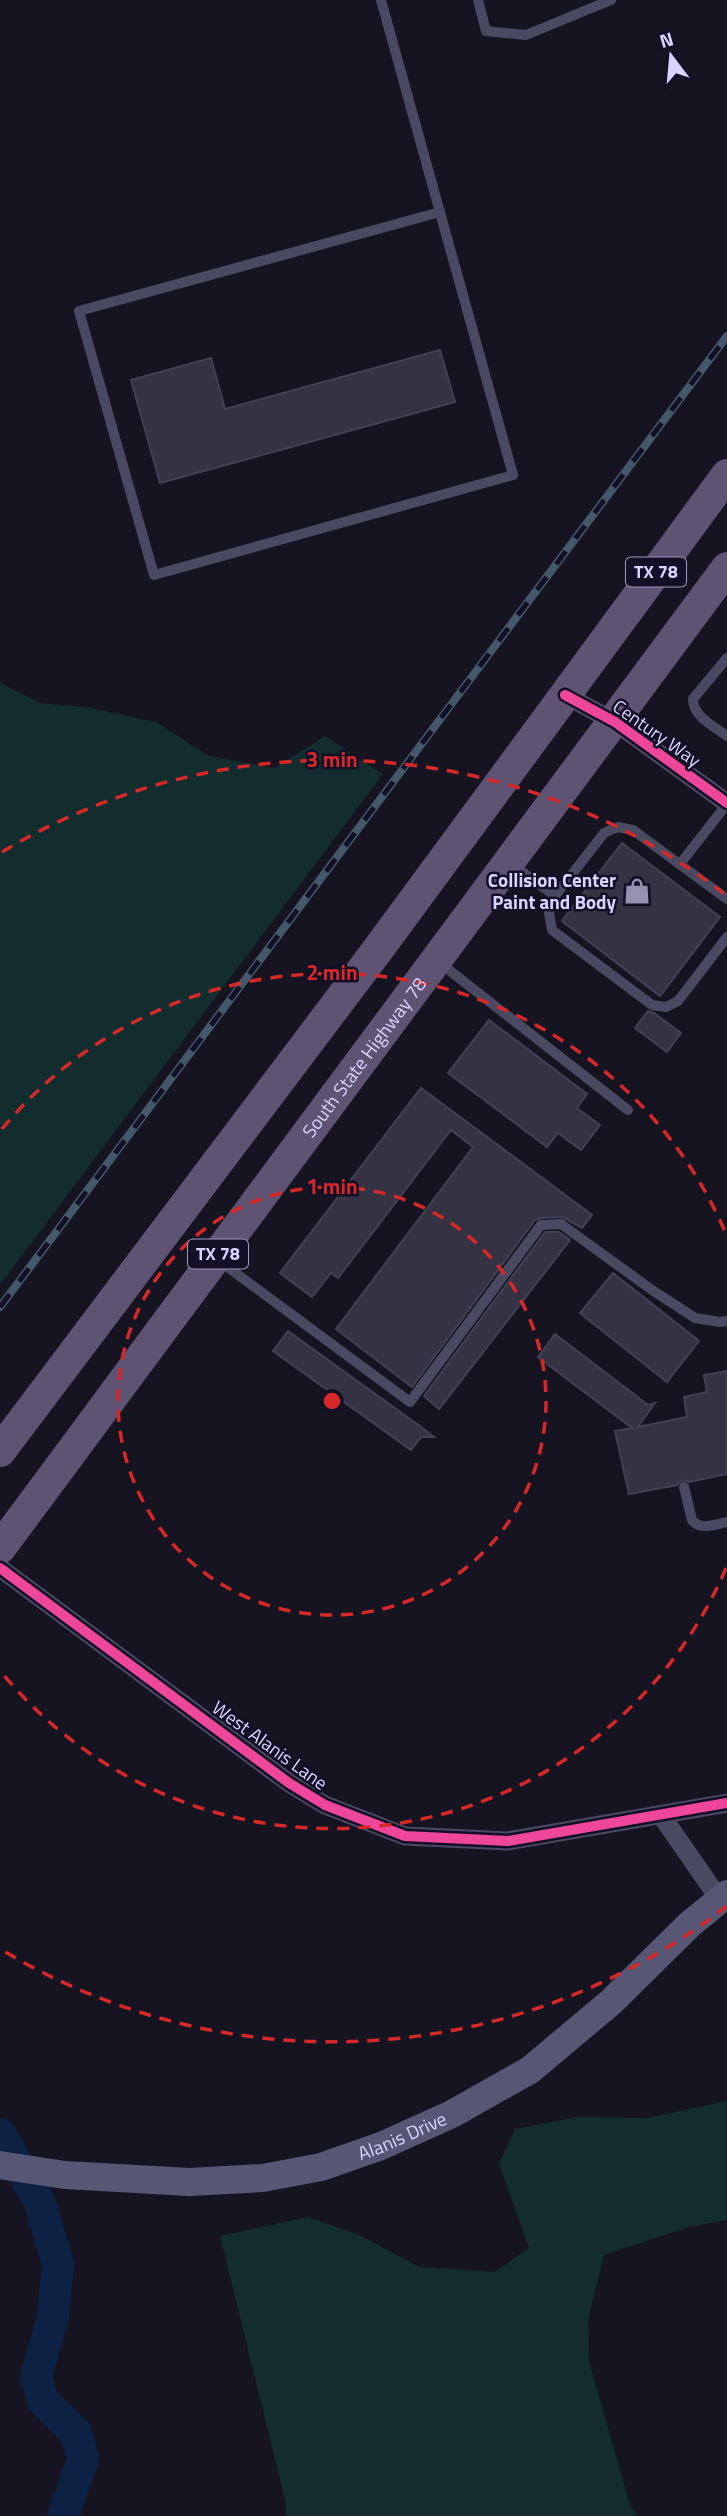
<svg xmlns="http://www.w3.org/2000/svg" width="727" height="2516" font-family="'Titillium Web',sans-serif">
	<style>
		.green { fill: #132c2d }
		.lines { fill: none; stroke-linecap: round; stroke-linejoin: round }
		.river { stroke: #0d2144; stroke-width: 32 }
		.building { fill: #343243; stroke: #433f54; stroke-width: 2 }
		.service { stroke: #4a4962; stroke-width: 10 }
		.minor { stroke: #4a4962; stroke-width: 19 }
		.secondary { stroke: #575674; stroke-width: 28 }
		.primary { stroke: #5e5373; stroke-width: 32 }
		.rail-casing { stroke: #43596b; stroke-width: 8 }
		.rail { stroke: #130f26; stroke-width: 5; stroke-dasharray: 16; stroke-linecap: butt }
		.cycleway-casing { stroke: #130f26; stroke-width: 15 }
		.cycleway { stroke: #ed469a; stroke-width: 10 }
		.ring { fill: none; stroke: #d62828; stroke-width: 3.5; stroke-dasharray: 12 9 }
		.labels { text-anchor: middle; stroke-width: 5; stroke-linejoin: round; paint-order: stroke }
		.shield { fill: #130f26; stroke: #9e99be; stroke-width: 2 }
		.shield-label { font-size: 18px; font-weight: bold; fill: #d9d4ff }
		.street-label { font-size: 19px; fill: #d9d4ff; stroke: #130f26 }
		.poi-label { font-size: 19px; font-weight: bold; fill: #d9d4ff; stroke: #130f26; text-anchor: end }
		.centre { fill: #d62828; stroke: #130f26; stroke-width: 3.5 }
		.ring-label { font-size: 21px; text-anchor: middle; font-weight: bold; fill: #d62828; stroke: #130f26; stroke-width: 5; stroke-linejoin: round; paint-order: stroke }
	</style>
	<rect width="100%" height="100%" fill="#161421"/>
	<g class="green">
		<path d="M0,680L2,684L40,703L85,707L156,722L209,756L275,768L325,736L383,774L0,1285Z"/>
		<path d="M727,2101V2220L689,2227L604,2255L588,2320L589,2361L631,2508L638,2516H286L285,2500L220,2236L308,2217L359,2235L420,2267L495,2272L529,2248L499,2164L515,2129L577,2117L648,2118Z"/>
	</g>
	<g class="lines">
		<path class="river" d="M0,2134L39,2201L58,2263L53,2317L36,2377L43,2401L76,2433L83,2459L63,2516"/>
	</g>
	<g class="building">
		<path d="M440,350L455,402L160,483L131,380L211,358L225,409Z"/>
		<path d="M622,843L720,917L660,996L562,921Z"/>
		<path d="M648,1011L654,1013L681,1033L667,1052L635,1028Z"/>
		<path d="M489,1020L587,1094L577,1108L600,1125L581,1150L558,1133L547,1147L448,1073Z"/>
		<path d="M421,1088L592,1215L582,1228L562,1217L541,1218L535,1220L412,1387L336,1329L473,1147L451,1130L338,1278L331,1273L312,1297L280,1273Z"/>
		<path d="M545,1232H559L570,1240L439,1409L424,1396Z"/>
		<path d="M613,1273L699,1341L667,1382L580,1313Z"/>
		<path d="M288,1331L417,1424L434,1437H421L411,1450L273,1351Z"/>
		<path d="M555,1334L648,1405L655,1403L638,1427L687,1417L684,1397L707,1392L704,1375L727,1371V1474L689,1482L683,1480L677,1485L629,1494L615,1431L632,1428L538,1357Z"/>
	</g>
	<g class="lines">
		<g class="service">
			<path d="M381,0L513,475L154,575L79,311L440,212"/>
			<path d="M478,0L486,31L526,35L611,0"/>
			<path d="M727,658L693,699C693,717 714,726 727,736"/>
			<path d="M680,864L727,804"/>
			<path d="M513,865L555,896"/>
			<path d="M727,899L633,830L618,827L604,833L555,896L549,913L552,930L652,1005L666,1007L678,1001L727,937"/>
			<path d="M440,963L628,1110"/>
			<path d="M218,1260L410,1402L541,1225L561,1224L652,1290L695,1318L720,1322L727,1321"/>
			<path d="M684,1487L692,1520C700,1531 716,1524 727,1522"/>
		</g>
		<g class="minor">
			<path d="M565,695L615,722L727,803"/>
			<path d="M0,1568L289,1783L325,1805L405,1836L508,1841L727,1803"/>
			<path d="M661,1815L720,1900"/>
		</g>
		<path class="secondary" id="s1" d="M0,2165L65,2175L189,2182L263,2178L321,2167L381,2146L452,2114L530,2070L611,2002L690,1924L727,1894"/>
		<g class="primary">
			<path d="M0,1451L379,948L727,475"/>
			<path id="s2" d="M0,1548L727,568"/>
		</g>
		<g class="rail-casing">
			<path id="rail" d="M0,1307L727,336"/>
		</g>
		<use href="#rail" class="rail"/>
		<g class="cycleway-casing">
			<g id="cycleway">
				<path d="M565,695L615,722L727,803"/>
				<path d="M0,1568L289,1783L325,1805L405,1836L508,1841L727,1803"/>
			</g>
		</g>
		<use href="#cycleway" class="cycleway"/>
	</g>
	<g class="ring">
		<circle cx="332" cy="1401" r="214"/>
		<path d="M726 1568A428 428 0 0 1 2 1673M2 1129A428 428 0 0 1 726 1234"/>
		<path d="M727 1906A641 641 0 0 1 2 1950M2 852A641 641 0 0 1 727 896"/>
	</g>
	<defs>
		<g id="shop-bare" transform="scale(2.1)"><path d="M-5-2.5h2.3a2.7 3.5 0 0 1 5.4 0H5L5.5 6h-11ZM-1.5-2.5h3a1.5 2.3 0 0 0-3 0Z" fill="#9591b1" stroke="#130f26" stroke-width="2.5" paint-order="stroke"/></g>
	</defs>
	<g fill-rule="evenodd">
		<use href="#shop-bare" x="637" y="891"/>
	</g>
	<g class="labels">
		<g class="shield">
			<rect x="626" y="557.5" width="60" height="29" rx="5"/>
			<rect x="188" y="1239.5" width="60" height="29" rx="5"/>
		</g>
		<g class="shield-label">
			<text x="656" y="578">TX 78</text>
			<text x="218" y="1260">TX 78</text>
		</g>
		<g class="street-label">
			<text transform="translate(657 733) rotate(35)" y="7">Century Way</text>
			<text dy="7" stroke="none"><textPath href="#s2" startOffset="611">South State Highway 78</textPath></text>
			<text transform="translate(270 1745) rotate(36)" y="7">West Alanis Lane</text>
			<text dy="7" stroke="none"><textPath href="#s1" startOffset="410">Alanis Drive</textPath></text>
		</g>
		<g class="poi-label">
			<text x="616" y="887">Collision Center<tspan x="616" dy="22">Paint and Body</tspan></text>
		</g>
	</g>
	<circle cx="332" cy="1401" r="10" class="centre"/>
	<g class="ring-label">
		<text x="332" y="767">3 min</text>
		<text x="332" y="980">2 min</text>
		<text x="332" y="1194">1 min</text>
	</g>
	<g transform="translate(671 56) rotate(344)" stroke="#130f26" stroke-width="5" paint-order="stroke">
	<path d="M0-5L12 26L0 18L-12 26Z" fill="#d9d4ff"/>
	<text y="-10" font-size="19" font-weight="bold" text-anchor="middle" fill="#d9d4ff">N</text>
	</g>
</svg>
